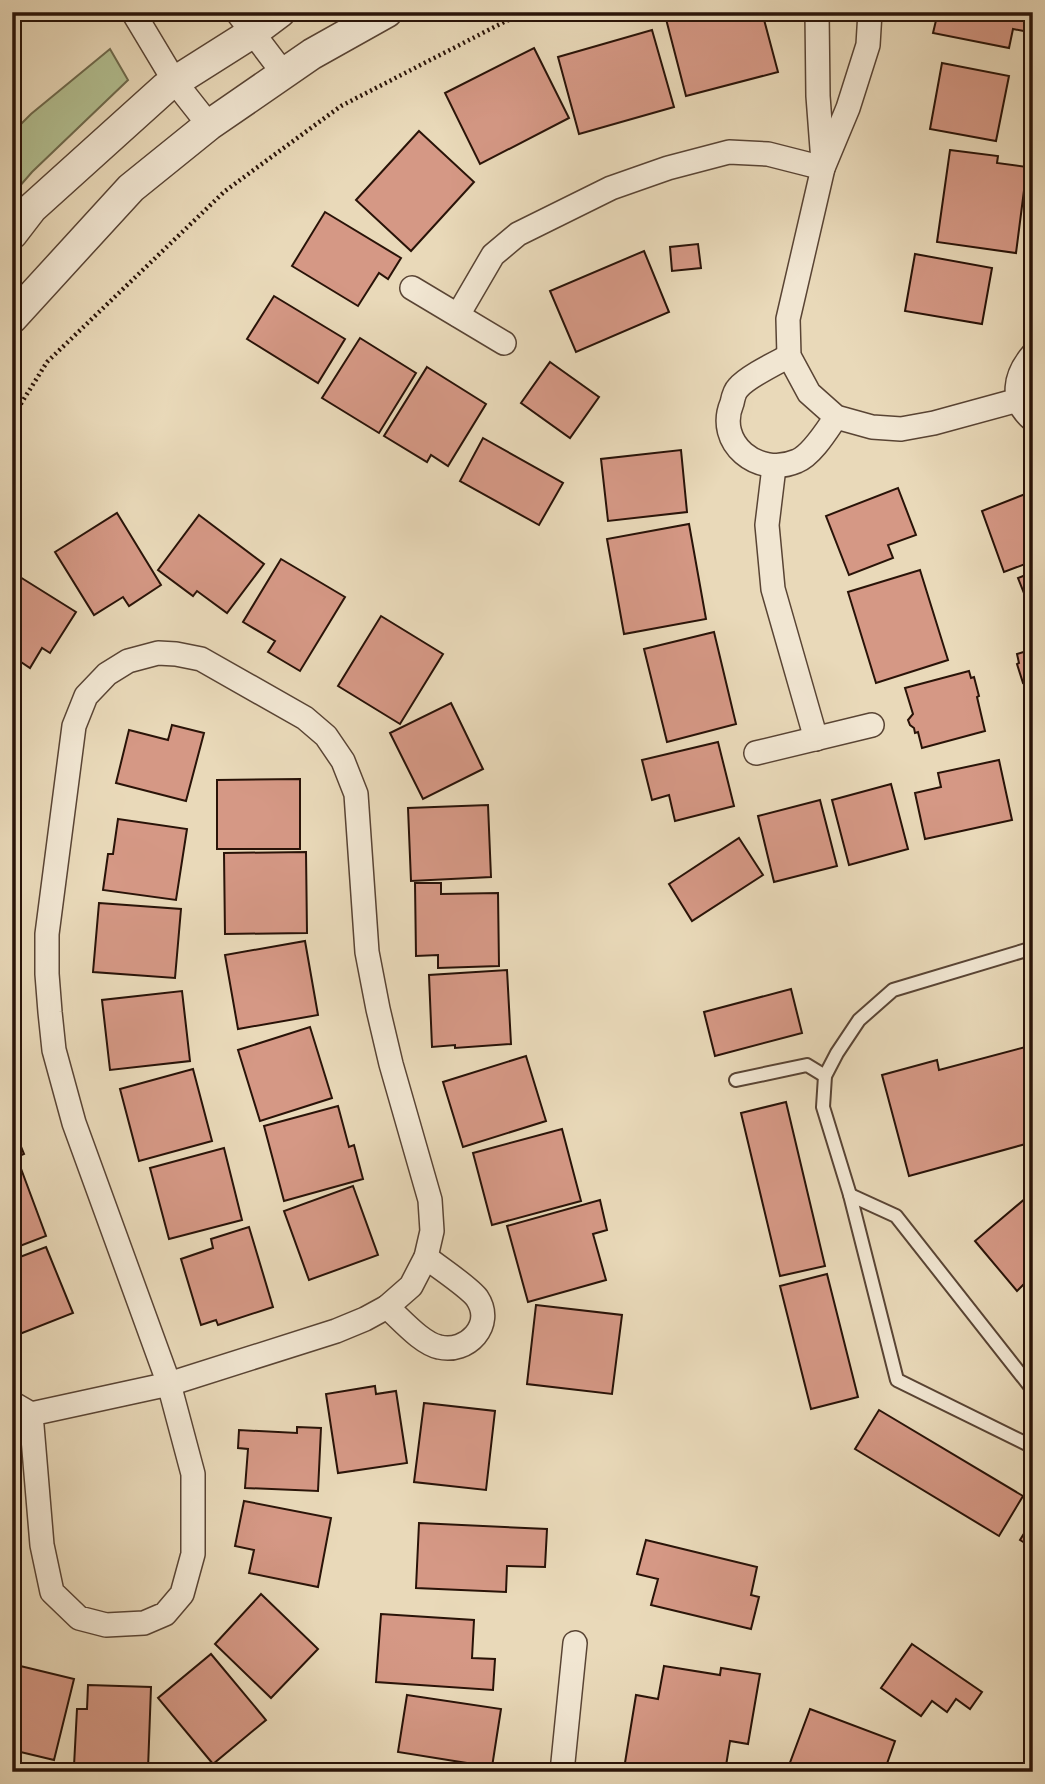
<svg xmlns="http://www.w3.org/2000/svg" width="1045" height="1784" font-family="'Sorts Mill Goudy',serif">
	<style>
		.green { fill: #b3c092; stroke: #6e6a4d; stroke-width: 2 }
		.building { fill: #d59885; stroke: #291308; stroke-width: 2 }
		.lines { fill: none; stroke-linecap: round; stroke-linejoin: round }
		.service-casing { stroke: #594434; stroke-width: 16 }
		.minor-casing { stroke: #594434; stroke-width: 26 }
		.tertiary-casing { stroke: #594434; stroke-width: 33 }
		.path { stroke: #291308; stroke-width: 4.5; stroke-dasharray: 2 3.5; stroke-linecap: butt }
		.service { stroke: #f1e6d2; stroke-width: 12 }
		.minor { stroke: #f1e6d2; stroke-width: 23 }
		.tertiary { stroke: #f1e6d2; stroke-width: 30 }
	</style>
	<rect width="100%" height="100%" fill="#e9d9b9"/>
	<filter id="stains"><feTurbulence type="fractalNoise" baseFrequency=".00286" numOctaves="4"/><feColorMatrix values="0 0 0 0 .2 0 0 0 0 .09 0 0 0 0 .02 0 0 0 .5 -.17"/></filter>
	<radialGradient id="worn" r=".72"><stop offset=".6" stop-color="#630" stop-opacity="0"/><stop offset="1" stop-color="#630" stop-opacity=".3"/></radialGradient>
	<path class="green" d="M110,49L128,80L32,172L12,195V133L31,114Z"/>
	<g class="building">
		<path d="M691,12H762L778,72L686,96L666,19Z"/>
		<path d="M938,12H1033L1029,32L1013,29L1009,48L933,33Z"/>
		<path d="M652,30L674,107L579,134L558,57Z"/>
		<path d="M534,48L569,118L480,164L445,93Z"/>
		<path d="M942,63L1009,76L996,141L930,129Z"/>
		<path d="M419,131L474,182L411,251L356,200Z"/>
		<path d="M950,150L998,156L997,163L1027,167L1016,253L937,242Z"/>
		<path d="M325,212L401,258L388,279L379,273L358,306L292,266Z"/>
		<path d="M698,244L701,268L672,271L670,247Z"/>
		<path d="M644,251L669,312L576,352L550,291Z"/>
		<path d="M915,254L992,268L982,324L905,311Z"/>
		<path d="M274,296L345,339L318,383L247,339Z"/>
		<path d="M360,338L416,373L379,433L322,398Z"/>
		<path d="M550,362L599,397L570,438L521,403Z"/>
		<path d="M427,367L486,404L448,466L431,455L427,462L384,436Z"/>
		<path d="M483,438L563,483L539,525L460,481Z"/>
		<path d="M681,450L687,512L608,521L601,459Z"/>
		<path d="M898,488L916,535L888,545L893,558L849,575L826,516Z"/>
		<path d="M1033,491V561L1004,572L982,511Z"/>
		<path d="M117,513L161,585L129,606L123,597L94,615L55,552Z"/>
		<path d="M199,515L264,564L227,613L197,591L193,596L158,570Z"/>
		<path d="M689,524L706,619L624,634L607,539Z"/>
		<path d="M281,559L345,597L300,671L268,652L275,641L243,622Z"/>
		<path d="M920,570L948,660L876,683L848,592Z"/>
		<path d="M12,572L76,612L50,653L42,648L30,668L12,656Z"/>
		<path d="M1033,572V616L1018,578Z"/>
		<path d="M381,616L443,654L400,724L338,686Z"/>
		<path d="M714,632L736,724L667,742L644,649Z"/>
		<path d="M1033,649V703L1026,682L1023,683L1017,664L1019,663L1017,654Z"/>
		<path d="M969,671L971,678L974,677L979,696L977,697L985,731L922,748L918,732L915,733L914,728L910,725L908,720L913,714L905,688Z"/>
		<path d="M12,691L19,692L12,737Z"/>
		<path d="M451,703L483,769L423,799L390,733Z"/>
		<path d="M172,725L204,733L186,801L116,783L129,730L168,740Z"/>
		<path d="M718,742L734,806L675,821L669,795L652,800L642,760Z"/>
		<path d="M999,760L1012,820L925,839L915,793L941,787L938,773Z"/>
		<path d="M300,779V849H217V780Z"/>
		<path d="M891,784L908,849L849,865L832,800Z"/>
		<path d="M820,800L837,866L774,882L758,816Z"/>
		<path d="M488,805L491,877L411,881L408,808Z"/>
		<path d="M118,819L187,829L176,900L103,890L108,854H113Z"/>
		<path d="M739,838L763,875L692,921L669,884Z"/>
		<path d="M306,852L307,933L225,934L224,853Z"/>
		<path d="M415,883H441V894L498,893L499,966L438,968V955L416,956Z"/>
		<path d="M99,903L181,909L175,978L93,972Z"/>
		<path d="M305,941L318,1015L238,1029L225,955Z"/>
		<path d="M507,970L511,1044L455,1048V1045L432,1047L429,975Z"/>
		<path d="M791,989L802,1033L715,1056L704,1012Z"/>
		<path d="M182,991L190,1061L110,1070L102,1000Z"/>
		<path d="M310,1027L332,1098L260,1121L238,1050Z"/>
		<path d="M1033,1045V1142L909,1176L882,1075L937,1060L939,1070Z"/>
		<path d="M526,1056L546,1121L463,1147L443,1082Z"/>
		<path d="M193,1069L212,1141L139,1161L120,1089Z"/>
		<path d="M786,1102L825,1266L780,1276L741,1113Z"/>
		<path d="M338,1106L349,1147L354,1145L363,1179L284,1201L264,1126Z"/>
		<path d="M12,1125L24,1154L12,1159Z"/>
		<path d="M562,1129L581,1201L492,1225L473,1153Z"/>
		<path d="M224,1148L242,1220L169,1239L150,1168Z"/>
		<path d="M20,1166L46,1236L12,1249V1170Z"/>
		<path d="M353,1186L378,1255L309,1280L284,1211Z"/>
		<path d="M1033,1192V1294L1024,1284L1017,1291L975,1241Z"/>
		<path d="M600,1200L607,1230L593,1234L606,1280L528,1302L507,1226Z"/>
		<path d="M249,1227L273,1307L218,1325L216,1320L201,1325L181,1259L213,1248L211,1239Z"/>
		<path d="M46,1247L73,1313L12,1337V1260Z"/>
		<path d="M827,1274L858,1397L811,1409L780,1286Z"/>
		<path d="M536,1305L622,1315L612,1394L527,1384Z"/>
		<path d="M375,1386L376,1394L396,1391L407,1463L338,1473L326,1394Z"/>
		<path d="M424,1403L495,1411L486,1490L414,1482Z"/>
		<path d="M879,1410L1023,1496L999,1536L855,1449Z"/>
		<path d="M297,1427L321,1428L318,1491L245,1488L248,1449L238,1448L239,1430L297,1433Z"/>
		<path d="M244,1501L331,1518L318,1587L249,1573L254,1550L235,1546Z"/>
		<path d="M1033,1519V1548L1020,1540Z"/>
		<path d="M419,1523L547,1529L545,1567L507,1566L506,1592L416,1588Z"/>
		<path d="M646,1540L757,1567L751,1595L759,1597L751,1629L651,1605L658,1579L637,1574Z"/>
		<path d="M261,1594L318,1649L271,1698L215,1644Z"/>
		<path d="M381,1614L474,1620L472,1658L495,1659L493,1690L376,1682Z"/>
		<path d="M912,1644L982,1692L970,1709L956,1699L947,1712L932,1701L921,1716L881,1688Z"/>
		<path d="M211,1654L266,1720L213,1764L158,1698Z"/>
		<path d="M12,1664L74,1679L54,1760L12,1750Z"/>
		<path d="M664,1666L720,1675L721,1668L760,1674L748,1744L730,1741L725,1772H604L605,1766L624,1769L636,1695L658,1699Z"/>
		<path d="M88,1685L151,1687L148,1769L74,1766L77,1709H87Z"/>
		<path d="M407,1695L501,1709L492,1767L398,1752Z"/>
		<path d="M810,1709L895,1741L884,1772H797L788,1768Z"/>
	</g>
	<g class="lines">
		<g class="service-casing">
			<g id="service">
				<path d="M1033,948L893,990L859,1020L837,1053L825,1076L823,1107L850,1195L897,1380L1033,1447"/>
				<path d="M736,1080L807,1065L825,1076"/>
				<path d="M850,1195L896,1216L1033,1390"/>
			</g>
		</g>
		<g class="minor-casing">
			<g id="minor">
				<path d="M133,12L175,82L209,125"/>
				<path d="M237,12L284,74"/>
				<path d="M817,12L818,96L823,162"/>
				<path d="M870,12L868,45L848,108L823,168L788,319L789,356L809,393L836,417L872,427L901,429L934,423L1018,400"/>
				<path d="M412,288L504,343"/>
				<path d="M458,315L493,255L518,234L611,188L668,168L729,152L768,154L823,168"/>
				<path d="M1033,354C1015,375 1009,400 1033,420"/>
				<path d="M789,356C776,363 747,377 738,388C735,391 733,398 732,403C715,443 758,478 797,461C812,455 827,430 836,417"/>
				<path d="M774,467L767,525L773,589L816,739"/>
				<path d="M756,753L872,725"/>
				<path d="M387,1307C401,1319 421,1343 439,1347C467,1354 495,1325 477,1298C469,1287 438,1267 426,1257"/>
				<path d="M12,1403L31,1414"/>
				<path d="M12,1430L31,1414L169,1384L336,1331L365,1319L387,1307L411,1286L426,1257L432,1231L430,1200L391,1064L378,1009L367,952L356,794L343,761L326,736L305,718L201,659L176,654L158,653L128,661L107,674L86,696L74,726L47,934V974L50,1012L54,1050L74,1123L169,1384L193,1474V1554L182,1594L165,1614L144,1623L106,1625L79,1618L52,1592L42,1545L31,1414"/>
				<path d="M562,1772L575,1643"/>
			</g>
		</g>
		<g class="tertiary-casing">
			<g id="tertiary">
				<path d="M12,234L32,208L165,88L252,33L280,12"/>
				<path d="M12,318L131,188L209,125L312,54L387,12"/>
			</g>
		</g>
		<path class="path" d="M12,418L47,362L225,191L341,106L506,21L533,12"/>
		<use href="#service" class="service"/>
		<use href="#minor" class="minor"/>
		<use href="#tertiary" class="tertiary"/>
	</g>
	<rect width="1045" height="1784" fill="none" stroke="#e9d9b9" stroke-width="42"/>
	<rect x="14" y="14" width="1017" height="1756" fill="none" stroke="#291308" stroke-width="3.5"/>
	<rect x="21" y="21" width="1003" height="1742" fill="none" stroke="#291308" stroke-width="2"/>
	<rect width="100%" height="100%" filter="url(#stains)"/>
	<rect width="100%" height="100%" fill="url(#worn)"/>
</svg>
